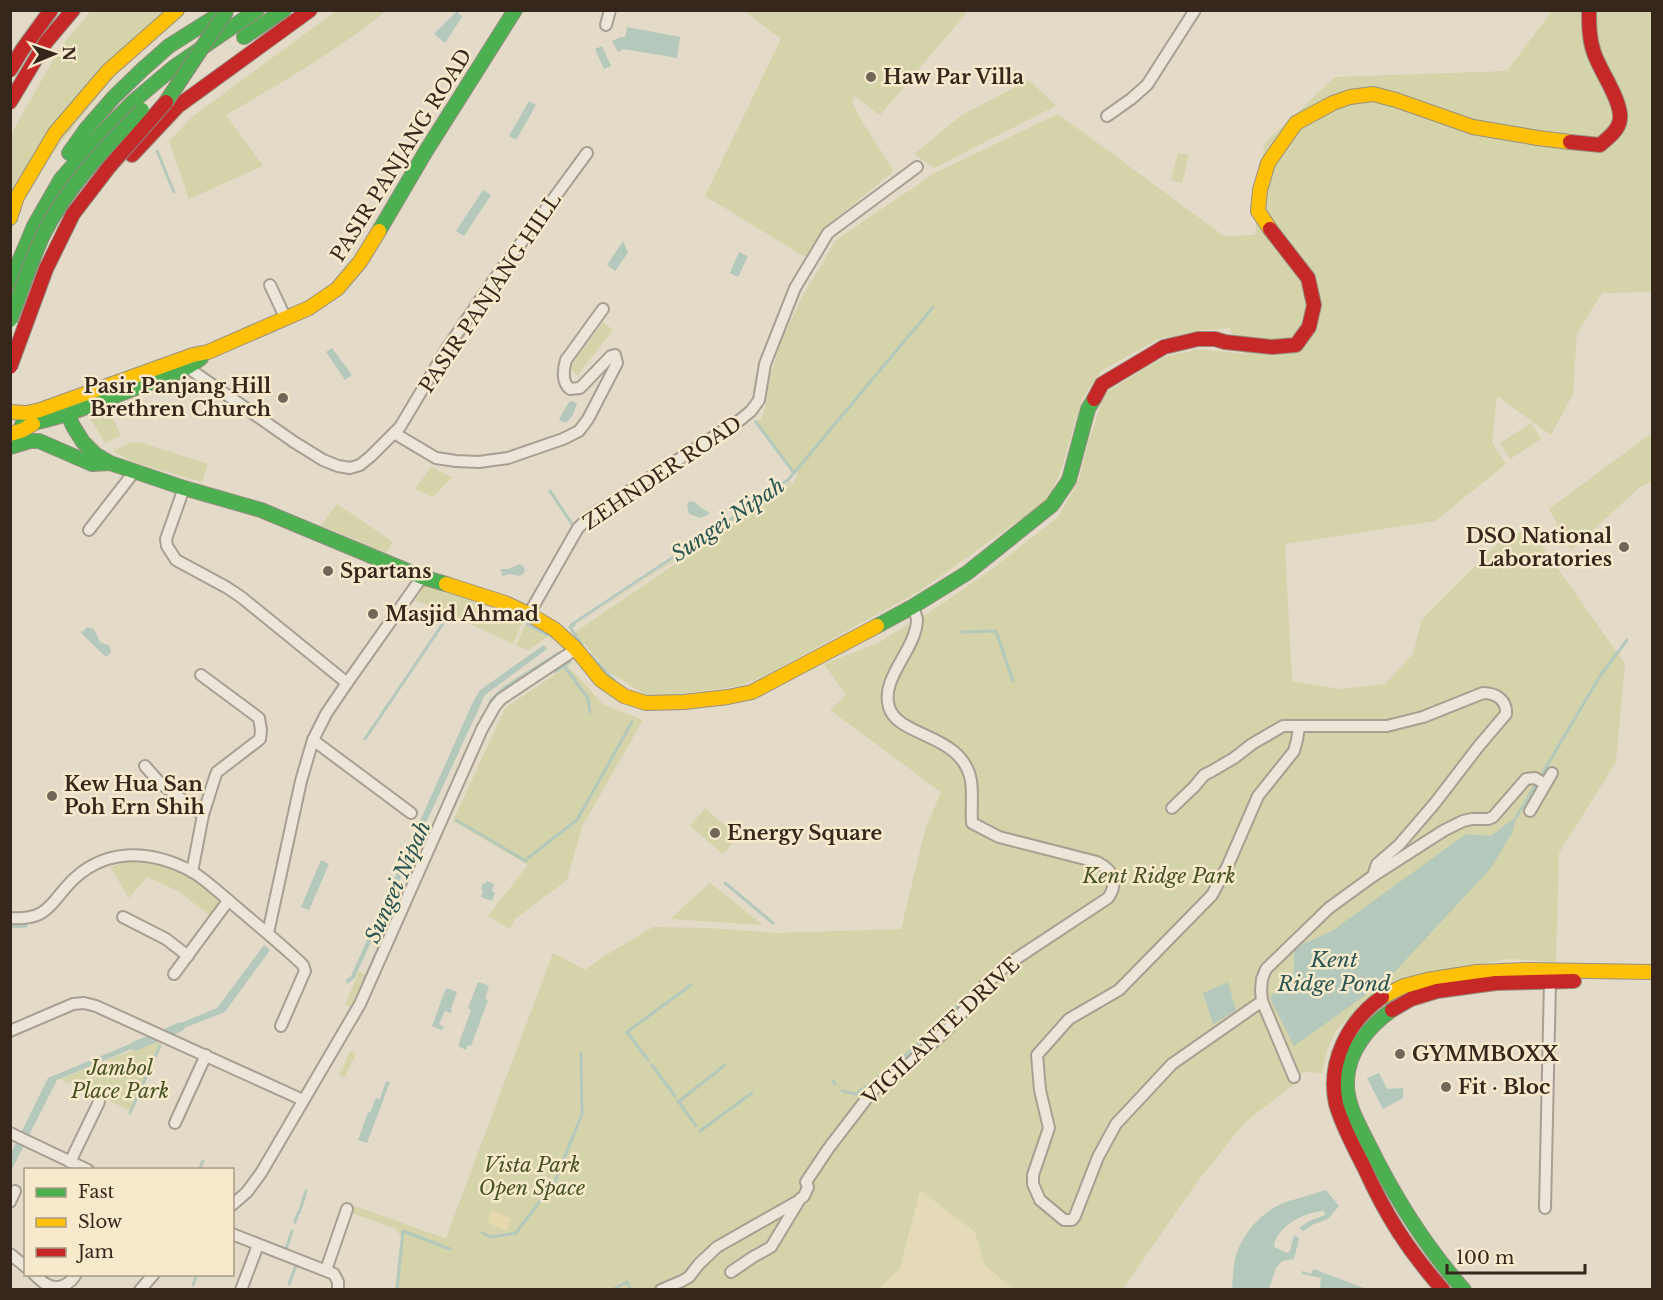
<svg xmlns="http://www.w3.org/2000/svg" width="1663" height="1300" font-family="'Libre Baskerville',serif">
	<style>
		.farmland { fill: #e4dab8 }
		.green { fill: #d4d3a9 }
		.sand { fill: #e8d8ae }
		.water { fill: #b4c8bb }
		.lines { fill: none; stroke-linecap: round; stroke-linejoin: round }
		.stream { stroke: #b4c8bb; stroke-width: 3 }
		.canal { stroke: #b4c8bb; stroke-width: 9 }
		.street-casing { stroke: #a89f92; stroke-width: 14 }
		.fast-casing { stroke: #978f82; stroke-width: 16 }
		.slow-casing { stroke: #978f82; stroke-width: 16 }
		.jam-casing { stroke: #978f82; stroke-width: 16 }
		.street { stroke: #ebe5da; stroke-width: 10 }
		.fast { stroke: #4caf50; stroke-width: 14 }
		.slow { stroke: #ffc107; stroke-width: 14 }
		.jam { stroke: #c62828; stroke-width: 14 }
		.fast-bridge-casing { stroke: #8d8579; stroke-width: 16; stroke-linecap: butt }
		.jam-bridge-casing { stroke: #8d8579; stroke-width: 16; stroke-linecap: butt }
		.fast-bridge { stroke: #4caf50; stroke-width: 14 }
		.jam-bridge { stroke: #c62828; stroke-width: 14 }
		.poi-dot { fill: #726658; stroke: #f6e9cc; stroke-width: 2 }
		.labels { text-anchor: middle; stroke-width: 5; stroke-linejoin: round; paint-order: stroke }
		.poi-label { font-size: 20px; font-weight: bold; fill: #35271b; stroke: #f6e9cc; text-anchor: start }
		.street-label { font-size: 20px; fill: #35271b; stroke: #f6e9cc }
		.park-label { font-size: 20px; font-style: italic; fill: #475321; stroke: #f6e9cc }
		.water-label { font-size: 21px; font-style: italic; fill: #295652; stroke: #f6e9cc }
	</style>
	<rect width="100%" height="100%" fill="#e3dbc8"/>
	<path class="farmland" d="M920,1190L975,1232L984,1264L1013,1289L878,1290L900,1268Z"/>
	<g class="green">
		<path d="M91,11H166L11,205V134L60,48Z"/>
		<path d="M336,11H386C337,51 281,83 226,115L263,166L189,199L169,141L192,117Z"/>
		<path d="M744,11H968L880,115L854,96L852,102L861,120L894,171L823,229L805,257L705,196L781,39Z"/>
		<path d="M1552,11H1652V292L1602,293L1577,333L1573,394L1551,435L1497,396L1492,443L1506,464L1435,521L1285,544L1292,681L1340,689L1385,684L1413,654L1422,619L1501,540L1530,529L1625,664L1616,762L1559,853L1556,962L1510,959L1437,971L1378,991L1336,1030L1327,1051L1322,1073L1303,1072L1295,1084L1244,1123L1197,1182L1123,1289H1013L984,1264L975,1232L920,1190L900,1268L878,1290L395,1289L401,1237L396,1229L352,1213L355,1206L447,1239L446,1238L553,953L585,970L603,957L653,927L709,928L776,933L901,929L925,830L941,792L830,710L846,695L824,664L878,643L917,619L927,614L988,572L1058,517L1079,480L1088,443L1105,393L1164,357L1199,349L1244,354L1229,328L1195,331L1158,339L1101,371L1082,399L1063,464L1049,499L920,591L766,675L739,686L666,696L644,694L608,671L574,633L794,483L800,465L795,471L792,470L756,422L762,418L765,407L771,374L782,338L802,297L836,240L935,173L1058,114L1224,236L1255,235L1264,144L1335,77L1507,71Z"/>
		<path d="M1029,80L1056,106L934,168L914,154L962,115Z"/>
		<path d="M1178,153L1189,155L1182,183L1171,180Z"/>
		<path d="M603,322L613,330L577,376L570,367Z"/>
		<path d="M107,406L121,436L105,443L87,413Z"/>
		<path d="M1531,423L1541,439L1510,459L1500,443Z"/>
		<path d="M1652,433V481L1640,487L1571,550L1549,509Z"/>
		<path d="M139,442L208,464L202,482L133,462L113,451L130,443Z"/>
		<path d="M431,467L452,477L433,497L415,489Z"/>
		<path d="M791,481L792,483L570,629L571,628Z"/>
		<path d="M337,504L393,542L386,553L321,525Z"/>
		<path d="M424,585L483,605L482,608L522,623L513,644L453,616L451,618L428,605L415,601Z"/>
		<path d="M525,625L548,636L529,650L516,646Z"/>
		<path d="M568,666L603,704L643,720L582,827L567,880L515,919L510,929L488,916L528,865L453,821L505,708Z"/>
		<path d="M705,808L738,837L723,854L690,826Z"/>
		<path d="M135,859L163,864L194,876L224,902L212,917L178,891L147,877L129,898L110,867Z"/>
		<path d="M710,883L763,925L670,919Z"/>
		<path d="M359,971L367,975L351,1007L345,1005Z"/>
		<path d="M156,1041L162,1044L132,1111L60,1079Z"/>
		<path d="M350,1051L356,1054L344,1078L339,1075Z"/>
	</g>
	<path class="sand" d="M492,1211L511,1218L507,1231L488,1223Z"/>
	<g class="water">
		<path d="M457,11L462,17L445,43L434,34Z"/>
		<path d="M627,27L680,37L677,58L624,49L618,52L612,41L621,37H625Z"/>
		<path d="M602,46L611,66L604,69L595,49Z"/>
		<path d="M529,101L536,105L516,140L509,136Z"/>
		<path d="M483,190L491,195L464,236L456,231Z"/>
		<path d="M623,241L628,253L615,271L607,265Z"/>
		<path d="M739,252L748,256L738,277L730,273Z"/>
		<path d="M332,348L352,375L345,380L326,352Z"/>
		<path d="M572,401L577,403L573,415L567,422H563L559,419L569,402Z"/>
		<path d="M781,484L783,486L572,626L570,624Z"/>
		<path d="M689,501L695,502L701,508L709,512V514L701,518L689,514L687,506Z"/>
		<path d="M519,564L524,567C526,572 524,573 520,576L510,574L502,576L501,569H509Z"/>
		<path d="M87,627L94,629L100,642L110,646L111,652L106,657L81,633Z"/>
		<path d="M544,645L547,649L485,695L354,979L347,984L346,980L351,976L473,702L480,690Z"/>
		<path d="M1517,816L1512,833L1491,868L1388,979L1294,1046L1270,998L1294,972V948L1332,931L1466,834L1491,836Z"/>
		<path d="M321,860L329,864L309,910L301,907Z"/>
		<path d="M486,881L494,884L492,891L495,893L492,901L481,897L483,891L481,890L483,883L485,884Z"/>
		<path d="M264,945L270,950L225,1012L174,1032L166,1029L217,1008Z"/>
		<path d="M478,982L489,986L485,999L488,1000L471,1046L468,1045L466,1050L458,1046L471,1010L468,1008Z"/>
		<path d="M1228,982L1236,1011L1213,1024L1203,993Z"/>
		<path d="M446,988L457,992L451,1009L452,1010L451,1013L445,1011L439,1024L444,1027L442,1030L432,1026Z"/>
		<path d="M142,1039L146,1043L57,1080L11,1171L10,1155L48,1078Z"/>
		<path d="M1379,1073L1387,1089L1403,1088V1098L1383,1109L1367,1078Z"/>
		<path d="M386,1081L390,1082L367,1143L358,1140L368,1112L370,1113L376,1098L380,1099Z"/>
		<path d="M1326,1190L1339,1206L1328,1219L1314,1224L1303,1231L1299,1228L1309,1221L1325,1215L1324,1211C1305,1212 1276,1226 1274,1247L1287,1253L1290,1251L1294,1235L1299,1238L1294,1259L1282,1261L1276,1268L1269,1289H1232C1233,1277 1233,1264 1237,1252C1244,1233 1259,1216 1277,1206C1292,1199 1311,1195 1326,1190Z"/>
		<path d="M1313,1269L1364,1288V1289H1320L1321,1278L1302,1274V1271L1311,1274Z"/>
	</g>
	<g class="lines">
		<g class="stream">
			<path d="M157,151L174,192"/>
			<path d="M756,422L794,473"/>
			<path d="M780,485L788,480L933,307"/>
			<path d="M550,491L572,524"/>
			<path d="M527,624L548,635"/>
			<path d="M574,625L570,627L582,645"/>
			<path d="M961,632L996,631L1013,681"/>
			<path d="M590,655L615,681"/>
			<path d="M564,666L588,698L590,712"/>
			<path d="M555,672L570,662"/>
			<path d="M484,716L492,699L505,687L559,653"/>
			<path d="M365,739L444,622"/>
			<path d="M1517,816L1600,676L1627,640"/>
			<path d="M456,820L526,861"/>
			<path d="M528,858L577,820L632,722"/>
			<path d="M725,883L773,923"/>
			<path d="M10,927L26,926V923"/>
			<path d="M364,980L423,850"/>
			<path d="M648,1060L627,1032L691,985"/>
			<path d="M652,1065L675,1096"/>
			<path d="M833,1081L835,1084"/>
			<path d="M842,1091L856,1094L894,1066L960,1004"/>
			<path d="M678,1101L696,1126"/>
			<path d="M678,1102L725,1065"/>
			<path d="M130,1113L160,1046"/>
			<path d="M700,1131L752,1093"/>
			<path d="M199,1170L203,1161"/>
			<path d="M302,1204L306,1191"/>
			<path d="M299,1213L302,1204"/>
			<path d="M295,1222L298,1213"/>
			<path d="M482,1233L491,1237L516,1233L555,1181L582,1114L581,1053"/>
			<path d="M289,1240L292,1231"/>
			<path d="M285,1252L289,1241"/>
			<path d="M289,1284L297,1263"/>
			<path d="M193,1285L197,1274"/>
			<path d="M397,1290L403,1231L450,1249"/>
			<path d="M612,1290L627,1282L631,1290"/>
		</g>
		<path class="canal" d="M135,1046L180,1027"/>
		<g class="street-casing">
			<g id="street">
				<path d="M606,25L610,10"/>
				<path d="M1107,116L1131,99L1147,85L1195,10"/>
				<path d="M270,285L286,319"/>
				<path d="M184,365L294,442L323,460L338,466L350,468L360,465L371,456L400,427L446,350L491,284L587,153"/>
				<path d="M394,433L436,458L456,461L479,462L508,458L563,439L579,431L588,419L617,363L615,355L611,356L580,388L570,389C562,383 563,370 566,360L603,309"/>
				<path d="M184,488L166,539L167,546L176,560L226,587L241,597L347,683"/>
				<path d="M89,530L134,472"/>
				<path d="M529,614L578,528L592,515L740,420L751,411L759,400L765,364L795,288L828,233L917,167"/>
				<path d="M313,740L411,813"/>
				<path d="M145,766L160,783L203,815"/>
				<path d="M1172,808L1194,787L1204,775L1212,771L1234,758L1252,744L1283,726H1387L1423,717L1483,693C1496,693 1507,700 1506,714L1478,747L1435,803L1399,845L1377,864L1373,876"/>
				<path d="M1530,811L1552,773"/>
				<path d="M192,872L203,815L215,777L217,772L260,739L261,730L259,718L201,675"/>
				<path d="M123,917L166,939L188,956"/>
				<path d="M10,918C52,921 51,899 76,877C110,847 153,851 191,871C207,880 226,899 241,911C262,929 283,946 303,965L305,971L281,1026"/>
				<path d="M268,933L301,781L313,740L326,714L347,683L422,577"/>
				<path d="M174,974L228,901"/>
				<path d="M1258,1004L1172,1064L1116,1124L1098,1157L1075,1216L1072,1220H1064L1040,1200L1033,1184V1175L1049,1128L1040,1090L1037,1055L1069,1019L1119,990L1212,895L1228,865L1258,796L1294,751L1297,740L1299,727"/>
				<path d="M10,1031L73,1004L84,1003L96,1006L303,1100"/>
				<path d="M1294,1077L1262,1001L1261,990L1262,979L1266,969L1329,908L1373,876L1443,831L1463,821L1472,819H1488L1493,817L1526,779L1535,778L1545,784"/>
				<path d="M175,1123L206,1055"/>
				<path d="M10,1133L88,1170"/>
				<path d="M70,1162L99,1102"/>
				<path d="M10,1202L15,1191"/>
				<path d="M232,1205L247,1192L261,1173L360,1004L482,729L495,706L501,699L570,653L575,648"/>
				<path d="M1545,1208L1550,981"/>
				<path d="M232,1234L334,1274L338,1282V1290"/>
				<path d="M10,1254L26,1267"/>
				<path d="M326,1270L347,1209"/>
				<path d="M731,1272L753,1257L771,1247L800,1199L804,1196L808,1187L806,1182L828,1149L874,1089L908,1065L949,1028L985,985L1005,966L1108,898C1119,882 1113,870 1097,862L999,837L972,823C971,810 973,794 971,781C963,733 898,738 889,707C880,678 916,650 917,620C917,616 914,611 912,607"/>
				<path d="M34,1274C38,1278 42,1282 46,1284C57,1291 70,1285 76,1274"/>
				<path d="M140,1290L154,1274"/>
				<path d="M241,1290L258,1245"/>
				<path d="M661,1290L682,1281L689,1277L699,1264L717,1247L798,1201"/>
			</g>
		</g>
		<g class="fast-casing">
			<g id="fast">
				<path d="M244,37L284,10"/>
				<path d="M69,153L86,129L114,97L143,69L169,46L226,10"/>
				<path d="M379,231L426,151L515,10"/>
				<path d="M10,283L34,226L61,179L101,134L135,100L174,67L257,10"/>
				<path d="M62,402L73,426L83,442L95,454L110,463L184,488L261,510L422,577L446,584"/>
				<path d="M22,425C61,419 96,403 133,389C157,380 181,374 201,358"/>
				<path d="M10,447L30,441H39L92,464L110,463"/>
				<path d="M877,626L912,607L967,573L1052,505L1069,480L1088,409L1094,399"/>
				<path d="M1392,1010C1369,1026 1348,1051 1347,1081C1346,1104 1359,1125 1369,1145C1395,1198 1425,1246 1464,1290"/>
			</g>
		</g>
		<g class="slow-casing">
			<g id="slow">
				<path d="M10,218L17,197L55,133L108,71L177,10"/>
				<path d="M1270,229L1258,211L1260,190L1268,163L1296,123L1333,103L1350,97L1373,94L1396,100L1473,127L1538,138L1570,142"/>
				<path d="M10,412L27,413L40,410L193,355L208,352L309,308L337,289L360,262L379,231"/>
				<path d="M10,434L23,430L33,424"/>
				<path d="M446,584L505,603L529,614L554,629L575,648L601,680L624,696L646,703L684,702L728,697L752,692L877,626"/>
				<path d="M1382,997L1404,986L1427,980L1477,972L1528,970L1652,972"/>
			</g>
		</g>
		<g class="jam-casing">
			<g id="jam">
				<path d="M10,70L22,50L51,10"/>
				<path d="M10,102L46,42L73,10"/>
				<path d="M1570,142L1600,145C1608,138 1619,130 1620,119C1622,101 1600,71 1594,53C1589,39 1589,24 1589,10"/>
				<path d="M132,155L178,106L310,10"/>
				<path d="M1094,399L1102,384L1164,347L1198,339H1215L1225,342L1272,347L1296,345L1309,327L1314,305L1308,278L1270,229"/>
				<path d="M1382,997C1348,1021 1327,1063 1336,1104C1342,1126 1354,1147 1364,1167C1386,1216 1408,1250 1443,1290"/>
				<path d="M1392,1010L1411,999L1437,991L1496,983L1574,981"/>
			</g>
		</g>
		<use href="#street" class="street"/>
		<use href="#fast" class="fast"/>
		<use href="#slow" class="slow"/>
		<use href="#jam" class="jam"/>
		<g class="fast-bridge-casing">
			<g id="fast-bridge">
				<path d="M166,102L227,10"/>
				<path d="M10,320C21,292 31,260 44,233C67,187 106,146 142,110"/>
			</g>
		</g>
		<g class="jam-bridge-casing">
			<path id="jam-bridge" d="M10,367L46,269L73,214L109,167L166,102"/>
		</g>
		<use href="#fast-bridge" class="fast-bridge"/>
		<use href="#jam-bridge" class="jam-bridge"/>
	</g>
	<g class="poi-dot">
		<circle cx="871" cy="77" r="6"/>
		<circle cx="283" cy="398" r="6"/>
		<circle cx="1624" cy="547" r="6"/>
		<circle cx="328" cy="571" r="6"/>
		<circle cx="373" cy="614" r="6"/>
		<circle cx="52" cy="796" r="6"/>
		<circle cx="715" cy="833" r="6"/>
		<circle cx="1400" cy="1054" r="6"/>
		<circle cx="1446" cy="1087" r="6"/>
	</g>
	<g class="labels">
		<g class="poi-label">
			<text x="883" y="84">Haw Par Villa</text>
			<text x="271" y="393" text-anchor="end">Pasir Panjang Hill<tspan x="271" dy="23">Brethren Church</tspan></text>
			<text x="1612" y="543" text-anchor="end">DSO National<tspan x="1612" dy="23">Laboratories</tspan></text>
			<text x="340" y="578">Spartans</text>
			<text x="385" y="621">Masjid Ahmad</text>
			<text x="64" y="791">Kew Hua San<tspan x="64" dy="23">Poh Ern Shih</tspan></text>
			<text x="727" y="840">Energy Square</text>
			<text x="1412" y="1061">GYMMBOXX</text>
			<text x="1458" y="1094">Fit · Bloc</text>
		</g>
		<g class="street-label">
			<text transform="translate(401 155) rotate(-58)" y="7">PASIR PANJANG ROAD</text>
			<text transform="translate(490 293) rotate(-56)" y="7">PASIR PANJANG HILL</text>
			<text transform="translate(662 473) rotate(-34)" y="7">ZEHNDER ROAD</text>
			<text transform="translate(941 1031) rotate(-43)" y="7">VIGILANTE DRIVE</text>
		</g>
		<g class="park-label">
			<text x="1159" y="883">Kent Ridge Park</text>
			<text x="120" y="1075">Jambol<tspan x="120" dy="23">Place Park</tspan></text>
			<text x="532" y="1172">Vista Park<tspan x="532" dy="23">Open Space</tspan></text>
		</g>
		<g class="water-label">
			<text transform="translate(728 520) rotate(-34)" y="7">Sungei Nipah</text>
			<text transform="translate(398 882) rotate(-66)" y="7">Sungei Nipah</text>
			<text x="1334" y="967">Kent<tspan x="1334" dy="24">Ridge Pond</tspan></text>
		</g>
	</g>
	<rect width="1663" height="1300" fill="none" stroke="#35271b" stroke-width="24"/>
	<rect x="24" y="1168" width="210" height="108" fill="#f6e9cc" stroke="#a99b85" stroke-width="1.5"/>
	<rect x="36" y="1188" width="30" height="9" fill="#4caf50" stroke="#a99b85" stroke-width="1.5"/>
	<text x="78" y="1198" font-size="18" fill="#35271b">Fast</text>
	<rect x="36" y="1218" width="30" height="9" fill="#ffc107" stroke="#a99b85" stroke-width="1.5"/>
	<text x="78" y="1228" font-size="18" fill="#35271b">Slow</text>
	<rect x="36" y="1248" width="30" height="9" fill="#c62828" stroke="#a99b85" stroke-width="1.5"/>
	<text x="78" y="1258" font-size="18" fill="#35271b">Jam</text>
	<g transform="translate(54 54) rotate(88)" stroke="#f6e9cc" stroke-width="4.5" paint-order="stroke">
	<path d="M0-4.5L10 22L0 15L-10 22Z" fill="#35271b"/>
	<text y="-9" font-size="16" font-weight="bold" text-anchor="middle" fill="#35271b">N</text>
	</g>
	<path d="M1447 1264v9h138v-9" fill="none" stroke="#35271b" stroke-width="3"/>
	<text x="1456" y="1264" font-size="18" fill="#35271b" stroke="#f6e9cc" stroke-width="4.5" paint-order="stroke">100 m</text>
</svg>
